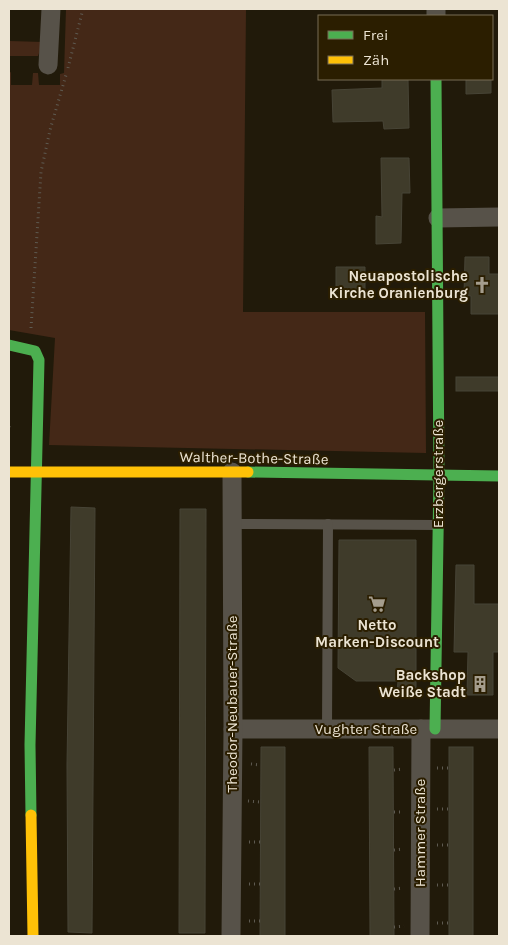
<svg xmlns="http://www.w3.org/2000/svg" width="508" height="945" font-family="Karla,sans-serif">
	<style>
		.green { fill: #442817 }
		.building { fill: #3f3b2a; stroke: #474436 }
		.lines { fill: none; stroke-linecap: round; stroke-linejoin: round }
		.path { stroke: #5e5a51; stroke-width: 3; stroke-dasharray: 1 4; stroke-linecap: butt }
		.lane { stroke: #575249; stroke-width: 10 }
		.street { stroke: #575249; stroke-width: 19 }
		.fast { stroke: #4caf50; stroke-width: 11 }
		.slow { stroke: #ffc107; stroke-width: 11 }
		.labels { text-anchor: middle; stroke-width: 4; stroke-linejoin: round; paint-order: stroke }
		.poi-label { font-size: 15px; font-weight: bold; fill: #ece4d3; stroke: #2b1e00; text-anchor: end }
		.street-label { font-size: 15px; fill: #ece4d3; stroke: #2b1e00 }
	</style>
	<rect width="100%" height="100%" fill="#211a0a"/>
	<g class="green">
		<path d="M66,9H246L243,312H425L426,453L49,445L55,338L9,330V73L11,72V85H32L33,73H38L39,85H60V74L64,73Z"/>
		<path d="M9,41L43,42L38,56H9Z"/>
	</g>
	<g class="building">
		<path d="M382,79H408L409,128L384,129L383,121L333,122L332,90L382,88Z"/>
		<path d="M466,79H491V93L466,94Z"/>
		<path d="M381,158H409L410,193H402L401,243L376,244V216L382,217Z"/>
		<path d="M465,257H489V274H499V314H471V296L464,295Z"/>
		<path d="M336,267H365V290L336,291Z"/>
		<rect x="456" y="377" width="43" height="14"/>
		<path d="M71,507L95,508L92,933L68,932L67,765Z"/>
		<path d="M180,509H206L205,933H179Z"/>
		<path d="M339,540H416V695H397L398,681H356L338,668Z"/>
		<path d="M456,565H474V604H499V652H493V695H467L468,652H454Z"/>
		<path d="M261,747H285V936H260Z"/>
		<path d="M369,747H393L394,936H370Z"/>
		<rect x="449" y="747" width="24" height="189"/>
	</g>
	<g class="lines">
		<g class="path">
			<path d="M68,68L83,9"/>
			<path d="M31,328L41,172L50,130L66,75L63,74"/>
			<path d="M9,427L10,428"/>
			<path d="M251,764L260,765"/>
			<path d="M437,768H449"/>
			<path d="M394,770L403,769"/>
			<path d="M248,801L260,802"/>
			<path d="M437,809H449"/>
			<path d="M394,812H403"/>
			<path d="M249,842H260"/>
			<path d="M437,845H449"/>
			<path d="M394,850L403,849"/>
			<path d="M249,884H260"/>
			<path d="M437,885H449"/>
			<path d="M394,889L403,888"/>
			<path d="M249,921H260"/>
			<path d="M437,923H449"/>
			<path d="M394,927L404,926"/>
		</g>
		<g class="lane">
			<path d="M232,524L438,525"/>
			<path d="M327,729L328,524"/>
		</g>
		<g class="street">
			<path d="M436,9V16"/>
			<path d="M48,65L51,9"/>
			<path d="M438,218L499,217"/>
			<path d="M233,729H499"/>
			<path d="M231,936L233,729L232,472"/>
			<path d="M420,936L421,729"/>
		</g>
		<g class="fast">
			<path d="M9,345L35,351L39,360L30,745L31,815"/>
			<path d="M248,472L499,476"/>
			<path d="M435,729L439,475L436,79"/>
		</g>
		<g class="slow">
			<path d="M9,472H248"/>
			<path d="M31,815L33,936"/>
		</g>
	</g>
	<defs>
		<g id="church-bare" transform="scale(1.35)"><path d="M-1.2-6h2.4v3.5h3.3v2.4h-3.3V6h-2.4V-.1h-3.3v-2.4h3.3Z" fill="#a59d8d" stroke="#2b1e00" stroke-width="2.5" paint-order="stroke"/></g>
		<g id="supermarket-bare" transform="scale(1.35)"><path d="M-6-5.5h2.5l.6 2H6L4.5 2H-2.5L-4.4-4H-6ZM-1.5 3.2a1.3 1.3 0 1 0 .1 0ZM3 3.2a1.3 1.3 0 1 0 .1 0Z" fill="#a59d8d" stroke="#2b1e00" stroke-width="2.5" paint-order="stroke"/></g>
		<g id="building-bare" transform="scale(1.35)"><path d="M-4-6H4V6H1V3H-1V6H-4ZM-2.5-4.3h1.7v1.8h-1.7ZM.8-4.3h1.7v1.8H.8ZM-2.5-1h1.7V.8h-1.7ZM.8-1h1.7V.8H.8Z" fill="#a59d8d" stroke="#2b1e00" stroke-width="2.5" paint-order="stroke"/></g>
	</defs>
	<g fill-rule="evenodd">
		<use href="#church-bare" x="482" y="285"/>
		<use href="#supermarket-bare" x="377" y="604"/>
		<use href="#building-bare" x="480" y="684"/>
	</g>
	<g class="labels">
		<g class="poi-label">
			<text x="468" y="281">Neuapostolische<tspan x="468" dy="17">Kirche Oranienburg</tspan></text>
			<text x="377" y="630" text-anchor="middle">Netto<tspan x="377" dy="17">Marken-Discount</tspan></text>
			<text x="466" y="680">Backshop<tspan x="466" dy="17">Weiße Stadt</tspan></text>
		</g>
		<g class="street-label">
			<text transform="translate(254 458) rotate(1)" y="5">Walther-Bothe-Straße</text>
			<text transform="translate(438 474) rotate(-90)" y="5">Erzbergerstraße</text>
			<text transform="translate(232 704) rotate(-90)" y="5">Theodor-Neubauer-Straße</text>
			<text x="366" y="734">Vughter Straße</text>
			<text transform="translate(420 833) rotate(-90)" y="5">Hammer Straße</text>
		</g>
	</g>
	<rect width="508" height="945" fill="none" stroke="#ece4d3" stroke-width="20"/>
	<rect x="318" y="15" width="175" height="65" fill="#2b1e00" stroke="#786d54"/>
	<rect x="328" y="31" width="25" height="8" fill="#4caf50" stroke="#786d54"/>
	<text x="363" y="40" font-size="15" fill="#ece4d3">Frei</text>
	<rect x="328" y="56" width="25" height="8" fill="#ffc107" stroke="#786d54"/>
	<text x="363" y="65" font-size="15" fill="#ece4d3">Zäh</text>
</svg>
